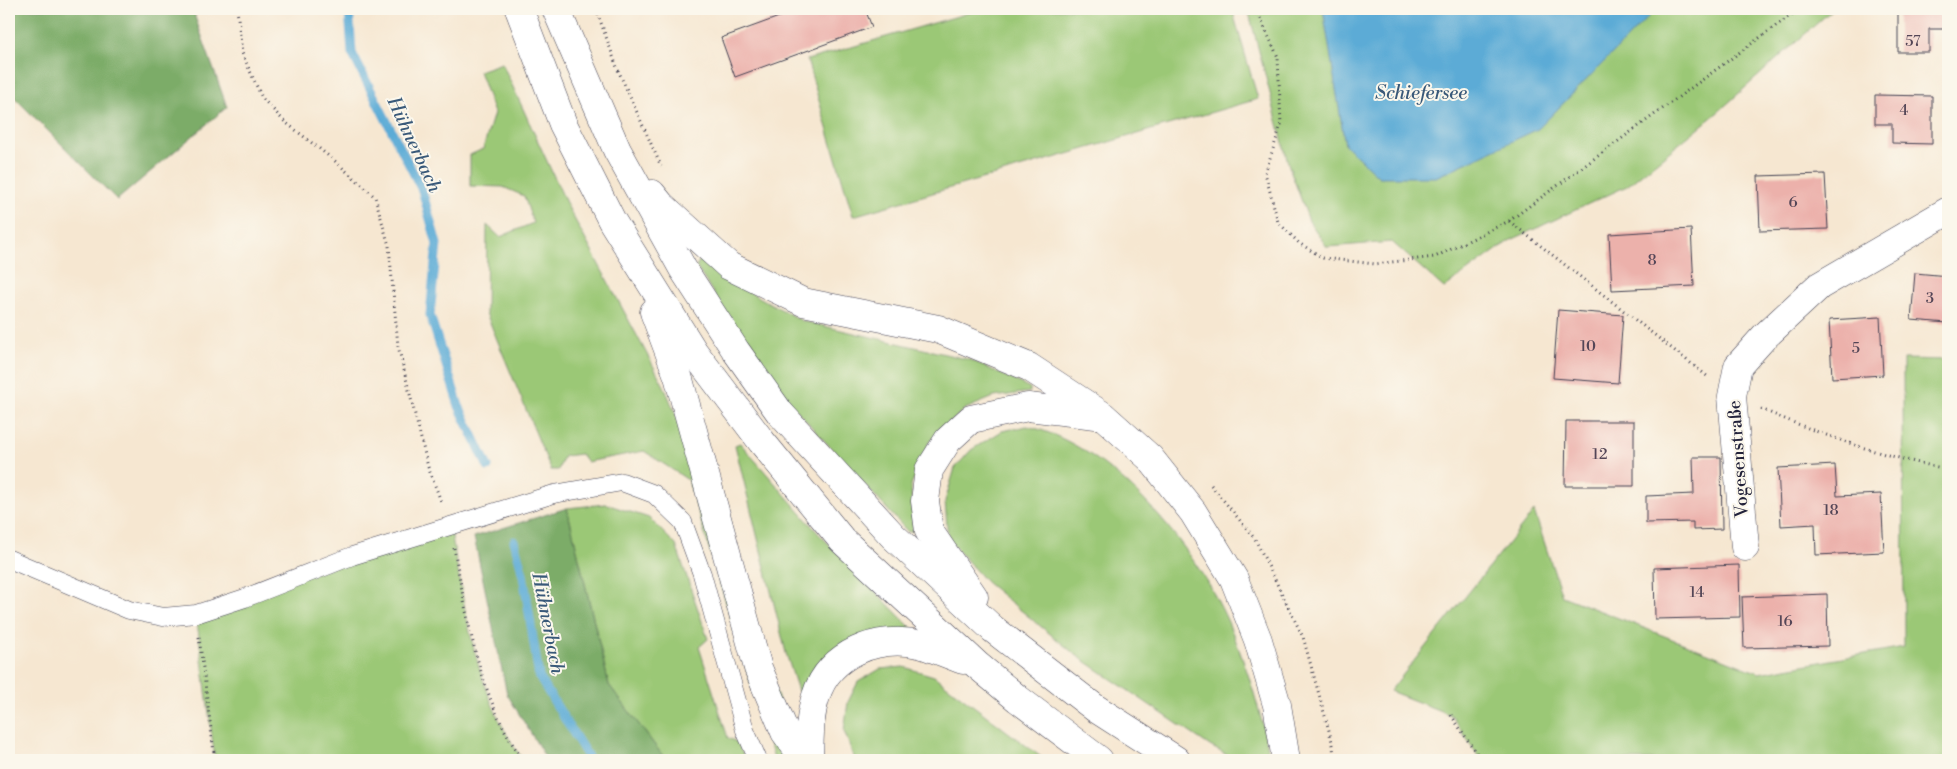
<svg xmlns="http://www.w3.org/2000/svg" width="1957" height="769" font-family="'Libre Bodoni',serif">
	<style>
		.green { fill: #9bc876; stroke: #5e7558 }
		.forest { fill: #7cac67; stroke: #4f6751 }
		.water { fill: #5cabd6; stroke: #3f6688 }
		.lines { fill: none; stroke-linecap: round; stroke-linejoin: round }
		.stream { stroke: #5cabd6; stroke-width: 9 }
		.building { fill: #ecb1ab }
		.lane-casing { stroke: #424052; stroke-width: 19 }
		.street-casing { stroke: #424052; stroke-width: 29 }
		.highway-casing { stroke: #424052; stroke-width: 29 }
		.path { stroke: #424052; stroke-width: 3; stroke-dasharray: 1 4; stroke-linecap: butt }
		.lane { stroke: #fff; stroke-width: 18 }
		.street { stroke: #fff; stroke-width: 28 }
		.highway { stroke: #fff; stroke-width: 28 }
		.labels { text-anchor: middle; stroke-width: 4; stroke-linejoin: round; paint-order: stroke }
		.number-label { font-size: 15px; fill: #544657 }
		.street-label { font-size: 18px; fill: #22223b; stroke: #fbf7ec }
		.water-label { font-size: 19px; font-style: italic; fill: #395979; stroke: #fbf7ec }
	</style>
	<rect width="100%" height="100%" fill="#fbf7ec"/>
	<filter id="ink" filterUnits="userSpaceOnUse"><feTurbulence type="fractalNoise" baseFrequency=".02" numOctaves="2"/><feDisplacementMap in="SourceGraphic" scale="10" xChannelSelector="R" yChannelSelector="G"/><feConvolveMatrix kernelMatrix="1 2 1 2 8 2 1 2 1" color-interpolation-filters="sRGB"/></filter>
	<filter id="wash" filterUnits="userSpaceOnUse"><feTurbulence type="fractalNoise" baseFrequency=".0096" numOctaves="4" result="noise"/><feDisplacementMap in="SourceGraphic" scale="20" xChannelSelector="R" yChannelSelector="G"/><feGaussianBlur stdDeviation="1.12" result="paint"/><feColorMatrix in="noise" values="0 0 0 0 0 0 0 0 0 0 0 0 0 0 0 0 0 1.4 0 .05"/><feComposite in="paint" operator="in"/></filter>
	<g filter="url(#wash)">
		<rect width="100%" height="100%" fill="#f6e7d1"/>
		<g class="green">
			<path d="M982,9H1232L1258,99L853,216L807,60Z"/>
			<path d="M1248,9H1833L1717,113L1627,186L1509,241L1444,288L1392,242L1327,247L1309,221L1289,166Z"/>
			<path d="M502,63L568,207L664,386L705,484L799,760H775L773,755L688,480L644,451L587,462L581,454L564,456L558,470H551L486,313L487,225L500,237L533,223L524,196L503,187L470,186V155L483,149L494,113L479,71Z"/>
			<path d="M699,261H703L721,276L802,321L971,360L1030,388V392L994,397L965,409L929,442L911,485L913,528L912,531L908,532L778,390L696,267Z"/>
			<path d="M1903,359L1948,360V760H1481L1451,715L1390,691L1534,511L1562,596L1759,673L1904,647Z"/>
			<path d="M1027,426C1112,446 1193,544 1228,622C1247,666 1262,714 1270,760H1236L1210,746L1076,655L986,582L948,539L945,501L955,468L971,450L1002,431Z"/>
			<path d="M740,443L818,533L919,636L879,635L804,710L786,653L735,445Z"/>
			<path d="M606,504L649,518L676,545L708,639L699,647L728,738L737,742L746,760H666L609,685L567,508Z"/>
			<path d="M450,526C465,607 474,692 523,760H215L196,614Z"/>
			<path d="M904,667L934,676L1045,760H855L844,731L848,702L858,682L880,669Z"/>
		</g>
		<g class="forest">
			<path d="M9,9H196L195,17L227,107L117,200L9,92Z"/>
			<path d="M567,508L609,685L666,760H547L507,694L474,537Z"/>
		</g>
		<path class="water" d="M1323,9H1656L1538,129L1436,177H1379L1345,145Z"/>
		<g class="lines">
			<g class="stream">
				<path d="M349,9L352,53L422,190L437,244L430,315L459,406L488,467"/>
				<path d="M514,541L523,574L539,677L590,760"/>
			</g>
		</g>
		<g id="blocks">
			<g class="building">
				<path d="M801,9H865L872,27L735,77L721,38Z"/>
				<path d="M1898,9H1948V29H1929V52H1898Z"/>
				<path d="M1875,95L1932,96V144L1892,143V124H1875Z"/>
				<path d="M1825,174L1828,229L1760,231L1758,176Z"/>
				<path d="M1691,229L1694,286L1612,290L1609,234Z"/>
				<path d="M1915,273L1948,276V323L1911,320Z"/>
				<path d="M1558,310L1623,315L1618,383L1553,378Z"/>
				<path d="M1880,317L1883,375L1832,378L1829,320Z"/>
				<path d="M1566,421H1634V486H1565Z"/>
				<path d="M1693,457H1721L1722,529L1693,530V522L1646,523V496L1694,494Z"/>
				<path d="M1835,465L1837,496L1881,494L1884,552L1816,555L1815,524L1781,526L1778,468Z"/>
				<path d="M1739,565L1740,617L1655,619L1654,568Z"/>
				<path d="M1827,594L1828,646L1744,648L1742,597Z"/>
			</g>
		</g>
	</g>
	<g filter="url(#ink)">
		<use href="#blocks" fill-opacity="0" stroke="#424052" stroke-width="1"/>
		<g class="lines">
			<g class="lane-casing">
				<path id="lane" d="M9,559L129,610L163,617L196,614L245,598L352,556L450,526L554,494L622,482L654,494L683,522L702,574L745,730L758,760"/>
			</g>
			<g class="street-casing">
				<path id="street" d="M1745,547L1732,396L1738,366L1764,337L1819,286L1948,211"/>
			</g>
			<g class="highway-casing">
				<g id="highway">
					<path d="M519,9L563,124L612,221L694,352L762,442L842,540L977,665L1018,699L1099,760"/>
					<path d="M556,9L617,150L683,269L736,351L780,413L893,536L993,629L1095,708L1176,760"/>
					<path d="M652,194L661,205L729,266L803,302L938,329L1029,367L1102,415L1150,458L1193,512L1234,579L1258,640L1277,705L1286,760"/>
					<path d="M654,312L678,376L758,668L785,732L805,760"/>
					<path d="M974,597L929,531L925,501L929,470L948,440L971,419L1028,407L1096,415"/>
					<path d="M809,760C810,738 809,717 816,696C829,653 878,635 919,644C934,648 948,655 963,660"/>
				</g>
			</g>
			<g class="path">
				<path d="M237,9L242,53L262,98L284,121L335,161L375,197L389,246L398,346L428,467L442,504"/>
				<path d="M596,9L618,70L661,166"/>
				<path d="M1256,9L1278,57L1281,125L1265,173L1278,222L1299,243L1323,258L1375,264L1435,257L1509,221L1799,9"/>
				<path d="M1509,221L1707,376"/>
				<path d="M1761,409C1822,435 1883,457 1948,469"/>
				<path d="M1211,485L1255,539L1303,637L1333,745L1334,760"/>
				<path d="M454,548C468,622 479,698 523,760"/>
				<path d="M199,637L215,760"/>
				<path d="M1451,715L1481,760"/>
			</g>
			<use href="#lane" class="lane"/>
			<use href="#street" class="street"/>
			<use href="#highway" class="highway"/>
		</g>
	</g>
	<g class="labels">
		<g class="number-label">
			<text x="1913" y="46">57</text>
			<text x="1904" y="115">4</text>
			<text x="1793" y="207">6</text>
			<text x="1652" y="265">8</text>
			<text x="1930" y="303">3</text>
			<text x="1588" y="351">10</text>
			<text x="1856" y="353">5</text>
			<text x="1600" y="459">12</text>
			<text x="1831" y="515">18</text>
			<text x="1697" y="597">14</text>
			<text x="1785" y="626">16</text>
		</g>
		<g class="street-label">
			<text transform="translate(1738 459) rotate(-94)" y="6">Vogesenstraße</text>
		</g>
		<g class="water-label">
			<text x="1421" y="99">Schiefersee</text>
			<text transform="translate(415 144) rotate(65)" y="7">Hühnerbach</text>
			<text transform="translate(549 623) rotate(79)" y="7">Hühnerbach</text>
		</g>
	</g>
	<rect width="1957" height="769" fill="none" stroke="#fbf7ec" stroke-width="30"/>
</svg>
